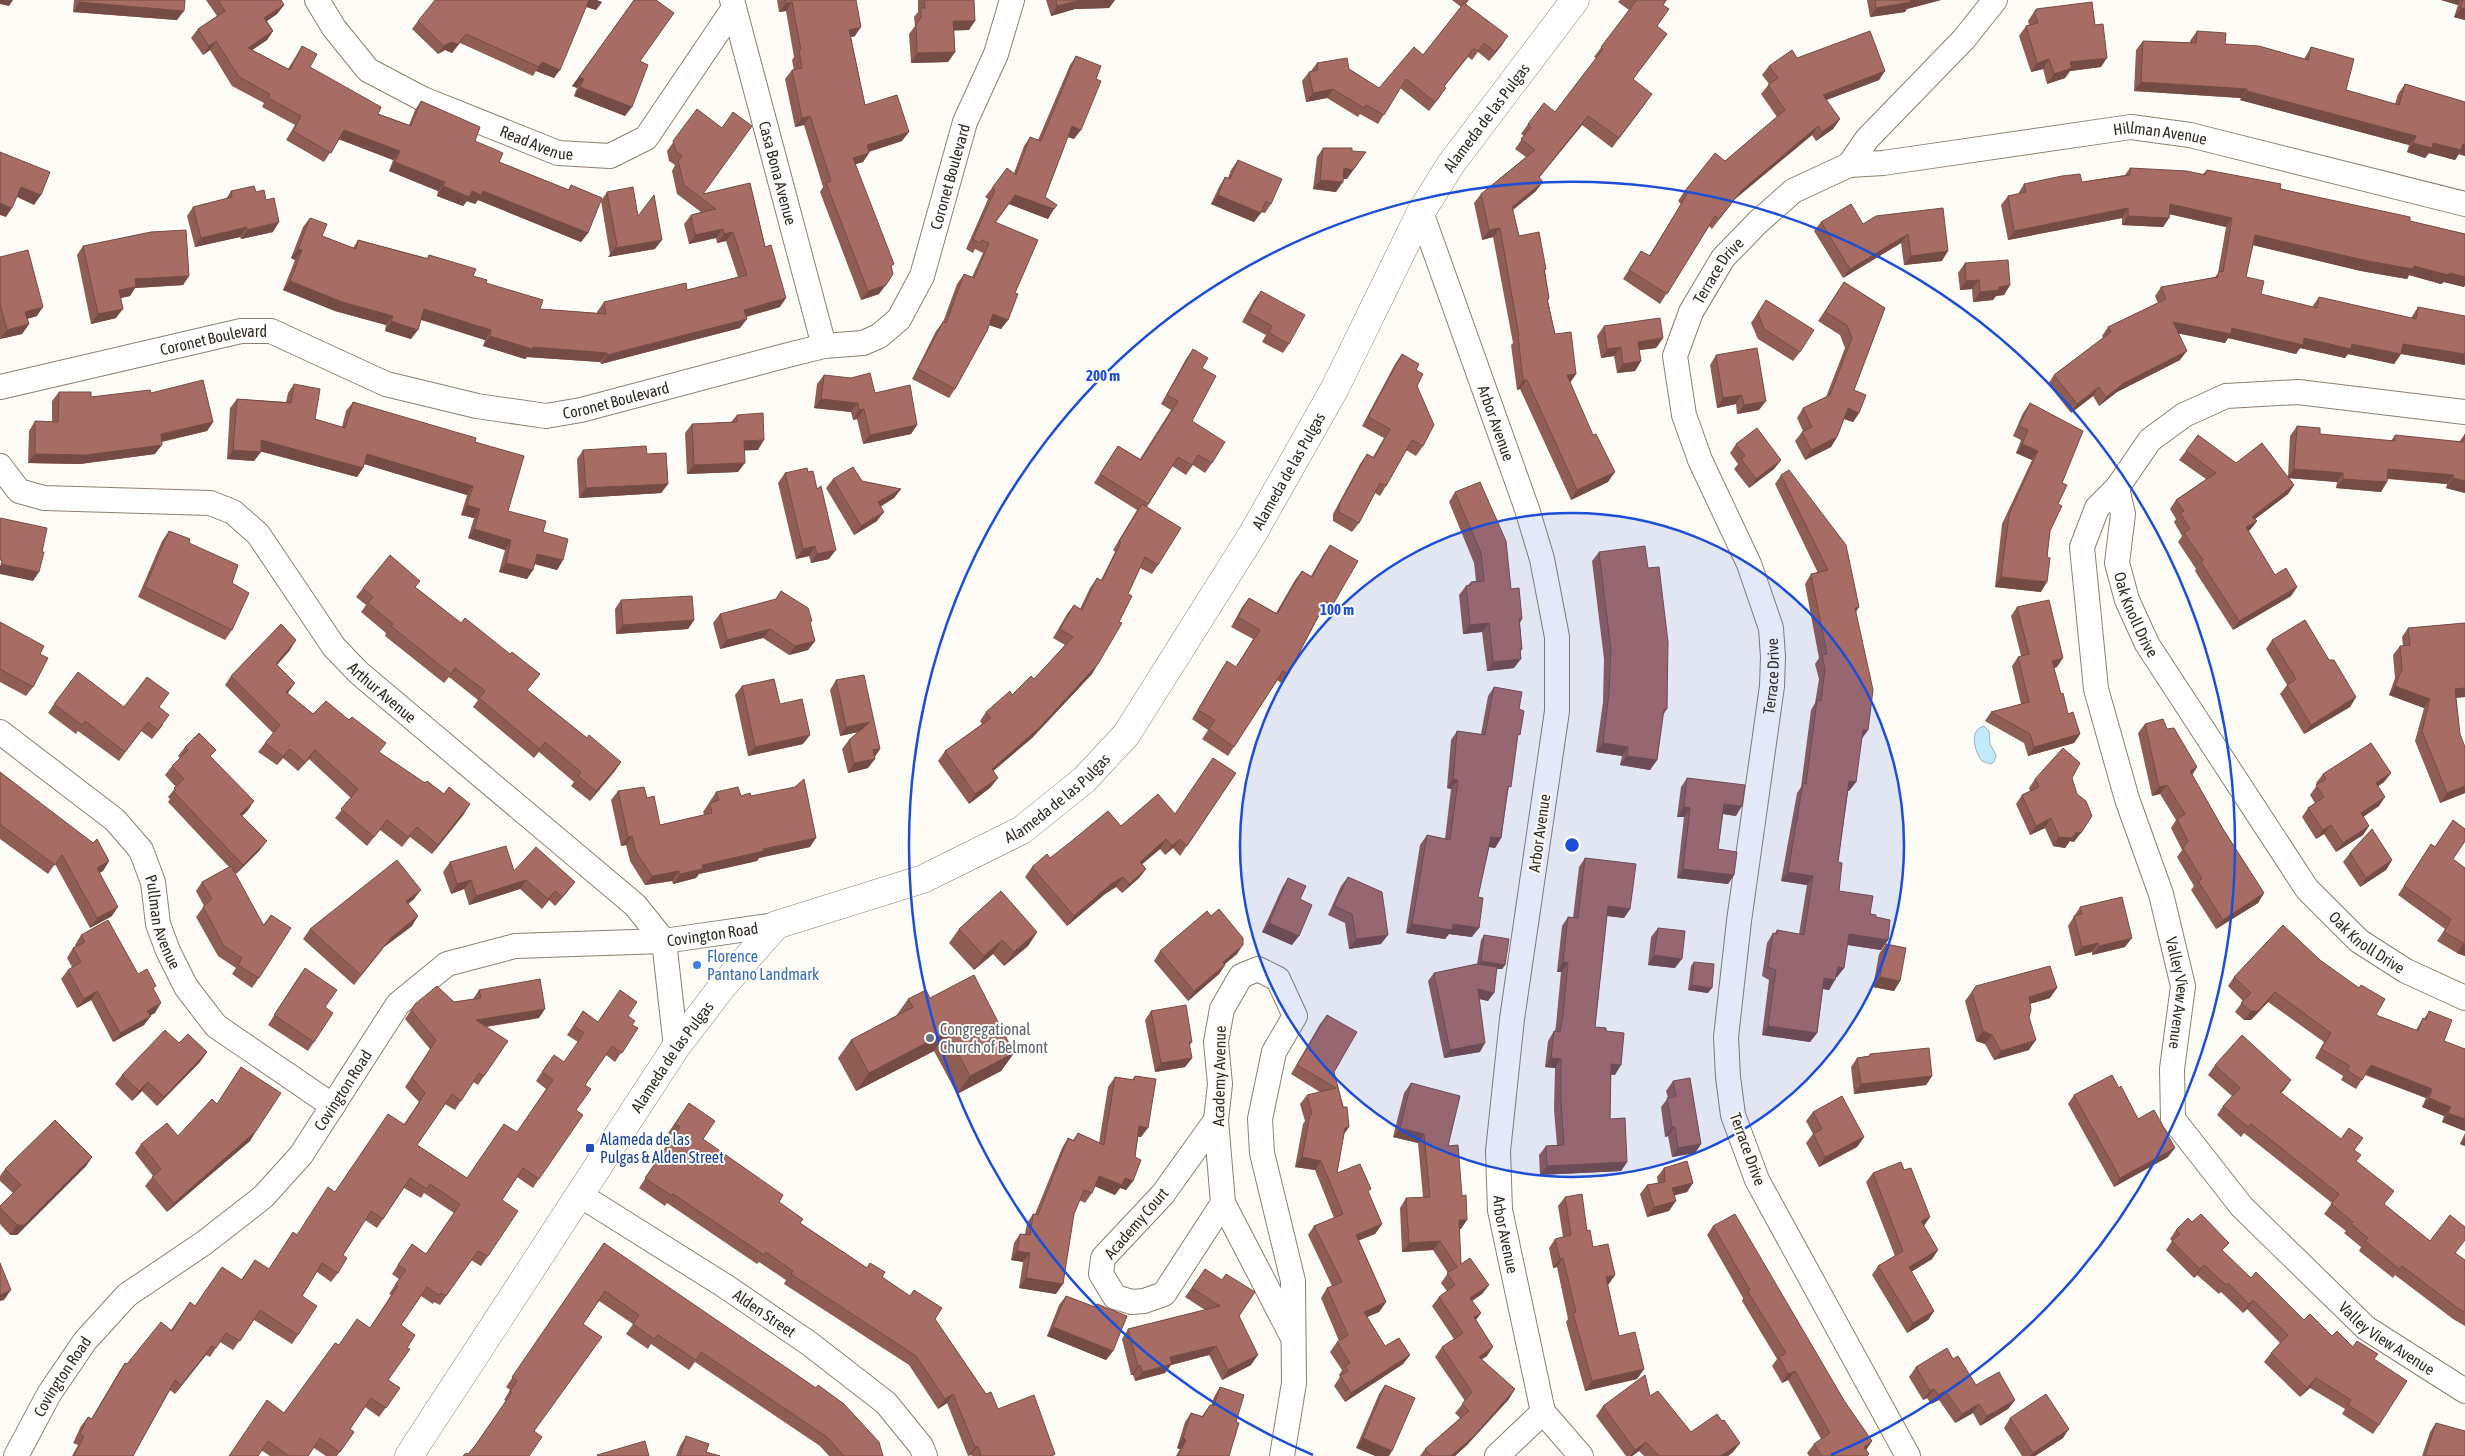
<svg xmlns="http://www.w3.org/2000/svg" width="2465" height="1456" font-family="'Asap Condensed',sans-serif">
	<style>
		.water { fill: #c3eafa; stroke: #97b1ba }
		.lines { fill: none; stroke-linecap: round; stroke-linejoin: round }
		.minor-casing { stroke: #8c806c; stroke-width: 26 }
		.major-casing { stroke: #8c806c; stroke-width: 29 }
		.minor { stroke: #fff; stroke-width: 24 }
		.major { stroke: #fff; stroke-width: 28 }
		.wall { fill: #905d55 }
		.shaded-wall { fill: #754c45 }
		.building { fill: #a76c63; stroke: #754c45 }
		.ring { fill: none; stroke: #1d4ed8; stroke-width: 2.5 }
		.shop-dot { fill: #3f7fe0; stroke: #fdfbf6; stroke-width: 2 }
		.worship-dot { fill: #6b7280; stroke: #fdfbf6; stroke-width: 2 }
		.transit-dot { fill: #1a4fb4; stroke: #fdfbf6; stroke-width: 2 }
		.labels { text-anchor: middle; stroke-width: 4; stroke-linejoin: round; paint-order: stroke }
		.street-label { font-size: 16px; fill: #312d24; stroke: #fdfbf6 }
		.shop-label { font-size: 16px; fill: #366cbe; stroke: #fdfbf6; text-anchor: start }
		.worship-label { font-size: 16px; fill: #5b616d; stroke: #fdfbf6; text-anchor: start }
		.transit-label { font-size: 16px; fill: #164399; stroke: #fdfbf6; text-anchor: start }
		.centre { fill: #1d4ed8; stroke: #fdfbf6; stroke-width: 2.5 }
		.ring-label { font-size: 15px; text-anchor: middle; font-weight: bold; fill: #1d4ed8; stroke: #fdfbf6; stroke-width: 4; stroke-linejoin: round; paint-order: stroke }
	</style>
	<rect width="100%" height="100%" fill="#fdfbf6"/>
	<path class="water" d="M1984,726L1989,731L1990,744L1996,755L1994,762L1990,764L1982,761C1975,752 1968,730 1984,726Z"/>
	<g class="lines">
		<g class="minor-casing">
			<g id="minor">
				<path id="s1" d="M317,0L334,28L368,70L423,99L558,153L610,156L646,138L734,8"/>
				<path id="s2" d="M732,0L824,346"/>
				<path id="s3" d="M1849,165L1883,163L2131,127L2190,135L2465,204"/>
				<path id="s4" d="M1421,212L1527,509L1542,559L1557,637V711L1512,1019L1498,1151L1500,1210L1543,1412L1581,1456"/>
				<path id="s5" d="M0,387L241,331H271L386,384L477,406L546,416L581,410L788,355L824,346L863,343L879,336L899,319L922,276L965,122L996,54L1012,0"/>
				<path id="s6" d="M2465,412L2298,392L2226,396L2184,415L2150,440L2117,488L2097,508L2082,547L2096,689L2127,799L2161,894L2183,986L2172,1069L2173,1119L2242,1207L2366,1328L2465,1391"/>
				<path id="s7" d="M0,466L19,491L44,498L210,503L233,512L258,534L334,647L359,673L635,905L664,941L676,1047"/>
				<path id="s8" d="M2117,488L2123,514L2117,563L2127,600L2147,644L2307,889L2359,941L2406,971L2465,998"/>
				<path id="s9" d="M0,732L115,820L141,850L153,882L158,924L168,951L186,987L216,1026L333,1106"/>
				<path d="M1216,1120L1163,1194L1103,1258L1101,1274L1115,1297L1132,1302L1144,1301L1164,1294L1223,1203"/>
				<path id="s10" d="M580,1195L725,1286L810,1344L886,1403L921,1446L925,1456"/>
				<path id="s11" d="M16,1456L49,1394L85,1341L127,1295L204,1243L263,1197L301,1155L398,1004L447,964L515,946L664,941L776,925"/>
				<path d="M1282,1456L1294,1383L1293,1281L1262,1153L1260,1119L1274,1052L1295,1016L1278,979L1258,969L1241,976L1222,1009L1216,1042L1220,1084L1216,1120L1223,1203L1292,1336"/>
				<path d="M1497,1456L1543,1412"/>
				<path id="s12" d="M1908,1456L1757,1180L1733,1115L1728,1077L1726,1037L1739,921L1772,686L1773,657L1771,628L1749,564L1700,460L1684,415L1675,356L1691,312L1723,258L1757,223L1793,191L1849,165L1867,139L1964,39L1995,0"/>
			</g>
		</g>
		<g class="major-casing">
			<g id="major">
				<path id="s13" d="M409,1456L676,1047L722,987L776,925L923,879L1022,830L1084,780L1126,735L1252,535L1335,388L1421,212L1451,164L1575,0"/>
			</g>
		</g>
		<use href="#minor" class="minor"/>
		<use href="#major" class="major"/>
	</g>
	<g class="wall">
		<path d="M74,0H185L177,20L73,12Z"/>
		<path d="M206,0H281L284,5L277,14L267,21L273,31L267,40L252,50L288,69L296,56L302,46L310,67L378,114L409,125L415,110L421,101L475,141L499,162L568,190L571,185L588,233L581,242L478,200L475,204L467,201L463,206L437,196L438,191L389,171L393,160L339,139L324,162L286,140L295,125L262,107L264,103L232,86L210,50L203,55L191,38L198,29L217,16Z"/>
		<path d="M634,0L640,62L625,116L574,96L577,88L572,86Z"/>
		<path d="M777,0H856L855,36L851,37L865,105L902,141L869,152L863,162L855,164L891,268L879,294L861,300L820,192L823,187L804,125L795,127L785,79L792,70H794L792,60L794,57L786,11L779,12Z"/>
		<path d="M918,0H974L969,30H954L955,52L948,62L911,63L909,34L915,26L914,17L918,12Z"/>
		<path d="M1046,0H1115L1109,8L1075,9L1051,16Z"/>
		<path d="M1452,0H1469L1466,4L1502,45L1489,61L1478,52L1472,60L1468,57L1444,87L1440,97L1429,111L1400,88L1378,124L1360,114L1358,117L1327,98L1306,102L1302,81L1309,72L1311,71L1317,63L1349,69L1379,88L1423,55L1461,7Z"/>
		<path d="M1620,0H1667L1663,5L1657,26L1667,34L1633,79L1646,103L1612,148L1582,125L1539,178L1536,191L1513,210L1519,236L1546,269L1545,271L1549,298L1548,301L1555,334L1576,374L1570,382L1608,482L1571,500L1520,389L1517,390L1511,345L1513,343L1493,237L1482,240L1474,203L1481,194L1526,157L1515,149L1524,136L1521,134L1528,124L1555,112L1596,58L1594,57L1629,10L1618,2Z"/>
		<path d="M1867,0H1941L1907,9L1905,12L1870,17Z"/>
		<path d="M2441,0H2465V20L2454,17L2458,5Z"/>
		<path d="M602,2L596,10L586,7L554,78L536,71L533,76L460,43L452,53L445,50L438,54L412,29L418,21Z"/>
		<path d="M2036,9L2101,67L2070,71L2065,78L2047,84L2043,69L2031,72L2019,36L2026,26L2029,25L2028,21Z"/>
		<path d="M2197,31L2225,44L2304,59L2311,47L2346,90L2395,104L2398,94L2405,84L2465,102V156L2459,154L2455,160L2429,153L2425,158L2407,152L2409,145L2240,100L2241,98L2134,91L2136,50L2143,41L2190,43V41Z"/>
		<path d="M1076,56L1096,79L1074,139L1068,137L1045,197L1048,219L1009,204L996,222L1015,293L1008,320L1001,329L989,325L955,389L949,398L912,379L936,331L943,322L957,284L964,274L972,277L983,253L975,249L973,253L966,249L988,199L985,197L992,188L1014,173L1024,146L1030,137L1038,140L1070,65Z"/>
		<path d="M1797,58L1885,71L1879,80L1826,100L1840,119L1833,129L1816,141L1812,135L1735,199L1712,229L1709,226L1660,304L1623,279L1641,251L1649,256L1681,204L1678,201L1684,192L1725,161L1777,117L1761,94L1769,84L1762,75L1769,66Z"/>
		<path d="M697,109L703,194L750,183L780,307L746,317L740,328L601,364L600,362L527,357L525,359L483,346L485,340L421,320L411,339L385,331L386,325L335,311L283,290L295,260L291,258L303,227L310,218L322,236L353,248L358,240L427,258L429,255L473,276L540,309L597,313V312L604,302L687,290L738,277L726,241L717,243L716,238L689,244L684,224L691,215L701,212L677,194L672,171L675,165L669,161L667,151Z"/>
		<path d="M1323,148L1347,179H1343L1336,192L1313,189L1317,157Z"/>
		<path d="M1238,160L1271,204L1265,213L1261,212L1254,222L1211,204L1219,187L1225,177L1228,178L1231,170Z"/>
		<path d="M2130,168L2203,174L2207,170L2410,221L2465,234V285L2464,287L2444,282L2441,284L2409,275L2407,279L2361,271L2253,245L2246,277L2261,294L2312,307L2319,297L2411,318L2418,307L2465,365L2401,354L2394,364L2348,354L2345,358L2300,348L2296,354L2228,338L2225,343L2178,333L2180,360L2117,392L2099,406L2093,396L2071,413L2048,384L2054,375L2103,338L2102,336L2108,327L2158,303L2155,296L2161,287L2215,277L2218,273L2226,227L2170,214L2169,218L2163,227L2122,225V218L2008,240L2001,205L2008,196L2018,194L2024,184L2082,182L2125,175Z"/>
		<path d="M231,191L256,192L273,232L241,239L240,237L195,247L187,216L193,207L226,199Z"/>
		<path d="M607,192L638,216L655,249L608,257L610,255L601,201Z"/>
		<path d="M1943,208L1942,261L1904,265L1901,243L1843,278L1814,231L1821,222L1863,224Z"/>
		<path d="M83,246L189,276L183,285L135,288L130,296L120,298L116,318L91,324L77,255Z"/>
		<path d="M0,257L37,316L27,319L29,324L22,334L0,339Z"/>
		<path d="M1965,263L2010,285L2004,295L1996,296L1993,300L1973,302L1972,289L1960,290L1958,273Z"/>
		<path d="M1844,282L1885,308L1854,390L1859,413L1853,422L1844,419L1837,437L1831,447L1805,460L1795,441L1802,432L1803,431L1797,418L1803,408L1826,397L1845,348L1840,335L1818,321Z"/>
		<path d="M1261,291L1289,344L1283,353L1262,342L1266,335L1242,322L1254,300Z"/>
		<path d="M1766,300L1800,352L1793,361L1758,339L1751,323Z"/>
		<path d="M1604,326L1663,338L1656,348L1639,350L1641,361L1635,371L1617,373L1614,356L1601,358L1597,336Z"/>
		<path d="M1193,349L1202,368L1192,421L1212,463L1205,473L1193,465L1186,475L1172,466L1147,507L1158,565L1152,574L1140,568L1128,594L1092,674L1032,738L993,771L991,787L969,804L938,761L945,751L982,724L980,721L986,712L1012,695L1034,679L1065,645L1053,638L1067,614L1074,605L1080,609L1090,588L1097,578L1101,580L1115,552L1113,550L1137,510L1094,483L1118,446L1140,459L1171,410L1161,404L1186,359Z"/>
		<path d="M1402,354L1416,370L1423,446L1416,456L1406,450L1386,486L1380,496L1375,493L1359,523L1352,532L1333,521V514L1360,464L1367,454L1373,457L1384,438L1362,426L1395,364Z"/>
		<path d="M1716,355L1759,410L1737,414L1736,404L1717,408L1710,365Z"/>
		<path d="M824,375L875,393L917,425L911,434L863,444L857,419L853,420L851,412L814,408L817,384Z"/>
		<path d="M294,384L315,419L342,427L346,411L353,402L475,442L508,511L543,532L563,560L557,570L535,564L527,579L499,572L505,550L468,538L474,518L461,515L467,495L364,464L363,468L357,477L261,451L254,461L227,459L230,408L237,399L286,402L288,393Z"/>
		<path d="M59,392L91,397L151,393L213,422L207,431L162,442L155,454L80,464L28,463L29,431L35,421L52,422V401Z"/>
		<path d="M2030,403L2062,483L2058,504L2050,531L2047,557L2041,592L1995,587L2002,524L2032,460L2016,453L2021,440L2013,436L2023,413Z"/>
		<path d="M737,415L758,450H744L738,472L687,474L685,433L692,424L731,422Z"/>
		<path d="M2297,426L2320,434L2391,441L2395,435L2459,442L2465,434V493L2446,488L2447,484L2387,479L2381,492L2336,488L2337,482L2289,478L2294,485L2288,494L2255,519L2257,521L2250,530L2248,531L2275,575L2297,587L2291,596L2233,630L2195,571L2196,569L2178,542L2182,536L2174,522L2176,519L2170,509L2176,500L2206,479L2179,460L2186,451L2236,463L2288,476L2290,436Z"/>
		<path d="M1736,444L1781,460L1774,469L1749,488L1734,469L1738,464L1730,453Z"/>
		<path d="M583,450L647,454L668,484L661,493L579,498L577,459Z"/>
		<path d="M808,472L829,559L811,563L809,556L796,559L778,483L785,473Z"/>
		<path d="M1781,475L1859,607L1856,612L1868,730L1861,739L1856,782L1849,791H1848L1838,862L1839,891L1876,917L1888,940L1881,950L1847,945L1844,968L1837,977H1836L1829,990L1823,989L1817,1033L1810,1042L1762,1035L1769,980L1762,976L1767,943L1773,933H1775L1777,930L1799,934L1807,885L1781,881L1797,793L1801,787L1811,710L1815,703L1819,679L1815,664L1819,658L1805,584L1811,574L1818,573L1775,484Z"/>
		<path d="M833,479L862,481L901,489L894,498L881,506L877,521L854,535L826,488Z"/>
		<path d="M1455,492L1511,589L1522,619L1520,623L1522,649L1520,652L1514,668L1487,671L1482,632L1463,634L1459,595L1466,586L1468,585L1471,582L1476,581L1474,563L1449,502Z"/>
		<path d="M169,531L189,543L232,583V630L225,640L138,597L162,541Z"/>
		<path d="M1330,545L1332,606L1326,615L1320,612L1288,674L1281,683L1277,680L1228,756L1202,739L1208,730L1192,719L1221,670L1227,661L1236,667L1253,639L1231,627L1242,607L1249,598L1276,613L1295,580L1302,571L1311,576L1323,555Z"/>
		<path d="M1599,552L1667,709L1663,715L1657,760L1650,770L1620,765L1622,756L1596,752L1603,702L1604,659L1592,561Z"/>
		<path d="M415,587L461,623L510,654L540,674L527,690L587,738L621,762L614,772L590,801L571,786L574,782L539,752L534,758L473,707L478,700L449,677L444,683L385,636L386,633L361,612L366,605L356,597L363,588Z"/>
		<path d="M621,600L694,620L688,629L616,634L615,609Z"/>
		<path d="M2017,607L2057,667L2054,668L2061,694L2068,714L2080,734L2074,743L2028,756L2024,743L1985,721L1991,712L2021,704L2012,666L2018,657L2021,656L2011,616Z"/>
		<path d="M720,614L810,623L815,641L808,650L789,655L763,638L720,649L713,623Z"/>
		<path d="M0,622L40,654L33,687L26,696L0,682Z"/>
		<path d="M2465,623V697L2456,698L2465,793L2440,803L2415,741L2424,708L2389,695L2395,678L2393,655L2400,646H2403L2402,637L2408,628Z"/>
		<path d="M2272,640L2329,660L2356,697L2350,707L2304,734L2280,694L2287,685L2266,649Z"/>
		<path d="M290,650L277,665L287,693L313,714L380,753L464,814L432,854L410,837L402,847L380,830L367,846L335,818L351,798L309,759L298,771L283,758L277,765L258,752L273,733L225,685L231,676Z"/>
		<path d="M836,680L880,749L868,768L848,773L842,749L849,740L858,732L840,736L830,690Z"/>
		<path d="M742,686L780,704L803,744L748,756L735,695Z"/>
		<path d="M1494,687L1519,709L1517,738L1508,792L1501,838L1495,848L1489,847L1478,897L1472,937L1449,934L1445,939L1406,933L1420,845L1427,835L1445,839L1451,789L1447,788L1451,740L1457,731L1481,734L1488,696Z"/>
		<path d="M54,704L124,707H159L163,725L152,739L141,731L119,761L78,731L76,734L48,713Z"/>
		<path d="M2145,724L2167,729L2197,767L2192,774L2223,829L2264,893L2258,903L2216,929L2191,890L2194,886L2177,857L2182,850L2171,828L2176,820L2160,794L2152,796L2138,733Z"/>
		<path d="M185,747L211,757L248,810L242,816L260,850L236,874L234,872L263,925L271,915L259,978L252,988L232,974L236,968L218,956L196,917L204,906L196,891L202,882L229,867L168,802L170,799L168,797L176,787L165,775L172,766L180,758L178,756Z"/>
		<path d="M0,772L109,861L103,871L99,873L112,916L90,928L55,864L48,874L0,839Z"/>
		<path d="M1236,773L1180,856L1173,848L1165,855L1160,849L1142,864L1146,869L1139,878L1122,893L1116,887L1105,894L1067,926L1025,877L1032,867L1050,858L1121,826L1175,814Z"/>
		<path d="M2391,773L2384,782L2378,786L2379,806L2363,817L2369,826L2363,835L2336,852L2324,834L2316,839L2302,817L2308,808L2315,803L2310,795L2317,785L2316,783L2323,774Z"/>
		<path d="M1687,778L1736,816L1723,814L1718,849L1734,875L1728,884L1677,878L1684,817H1677L1681,787Z"/>
		<path d="M2072,778L2074,842L2070,841L2065,848L2053,846L2045,828L2030,835L2016,804L2022,795L2030,791L2029,788L2035,779Z"/>
		<path d="M618,791L647,798L660,825L704,815L703,812L716,792L741,796H751L810,847L759,858L757,861L699,874L696,878L673,884L672,881L645,885L630,861L626,845L621,846L611,800Z"/>
		<path d="M2431,844L2465,868V956L2457,953L2437,941L2445,929L2398,895Z"/>
		<path d="M2350,853L2392,860L2386,870L2360,887L2343,862Z"/>
		<path d="M1585,858L1630,909L1624,918L1607,916L1595,1027L1606,1031L1615,1075L1611,1074L1610,1119L1627,1162L1621,1171L1540,1175L1539,1155L1546,1146L1557,1145L1554,1110L1555,1068L1545,1067L1548,1041L1554,1031H1555L1556,1025L1561,972H1557L1562,926L1568,917L1573,918L1579,867Z"/>
		<path d="M450,862L514,871L568,891L555,906L549,900L542,909L520,889L469,905L464,889L451,894L443,872Z"/>
		<path d="M1348,877L1381,944L1349,949L1345,923L1328,915L1341,886Z"/>
		<path d="M1288,878L1300,899L1292,945L1262,932L1282,888Z"/>
		<path d="M414,899L408,904L412,926L384,947L354,985L303,939L310,929Z"/>
		<path d="M2080,907L2125,947L2092,955V952L2075,956L2068,926Z"/>
		<path d="M1658,928L1675,968L1648,965L1651,937Z"/>
		<path d="M959,929L1037,932L1028,946L1004,966L993,954L974,970L949,943Z"/>
		<path d="M81,935L138,974L154,990L155,1013L150,1015L144,1025L113,1042L91,1000L77,1008L61,979L68,970L72,967L67,958L73,948L76,947L75,945Z"/>
		<path d="M1484,935L1505,965L1502,969H1497L1488,1001L1479,999L1480,1052L1444,1058L1428,981L1434,973L1477,964L1481,940Z"/>
		<path d="M1886,944L1900,981L1894,991L1873,987L1879,954Z"/>
		<path d="M1160,951L1237,954L1225,964V965L1219,974L1188,1001L1154,961Z"/>
		<path d="M1694,962L1708,993L1688,990L1691,966Z"/>
		<path d="M2234,977L2376,1015L2416,1030L2423,1018L2424,1019L2429,1011L2444,1041L2465,1131L2442,1122L2444,1116L2422,1107L2426,1098L2365,1075L2356,1089L2341,1080L2343,1076L2315,1058L2324,1042L2268,1002L2251,1020H2244L2235,1012L2243,1001L2228,986Z"/>
		<path d="M298,978L325,1007L314,1042L308,1051L268,1025Z"/>
		<path d="M1976,986L2050,998L2030,1004L2029,1017V1050L1994,1060L1985,1044L1976,1041L1965,1001Z"/>
		<path d="M479,990L539,1018L486,1027L484,1076L478,1085L473,1082L455,1110L445,1104L417,1145L467,1178L517,1132L546,1089L536,1081L547,1064L564,1062L578,1042L567,1035L583,1011L598,1022L628,1016L632,1025L638,1028L615,1062L606,1055L585,1085L576,1110L539,1179L533,1188L517,1177L502,1200L488,1256L481,1266L471,1260L440,1305L434,1302L433,1304L421,1296L401,1325L407,1348L388,1380L400,1388L379,1417L365,1407L350,1429L354,1432L337,1456H326L314,1448L308,1456H270L261,1450L284,1413L338,1345L370,1328L391,1295L389,1294L399,1279L392,1274L412,1244L426,1254L454,1213L424,1193L421,1198L404,1188L377,1228L365,1220L343,1255L338,1273L331,1282L317,1272L302,1296L298,1335L292,1344L254,1320L233,1350L220,1342L210,1357L206,1355L175,1394L170,1390L133,1456H72L78,1445L73,1443L81,1426L88,1417L91,1419L119,1372L125,1363L127,1364L171,1330L190,1302L195,1306L241,1280L255,1260L269,1269L293,1232L297,1235L335,1191L404,1124L419,1102L405,1087L430,1049L405,1019L415,1004L454,1002L473,999Z"/>
		<path d="M930,998L1014,1053L1001,1071L957,1094L934,1051L856,1091L838,1058L851,1040L896,1016L908,999Z"/>
		<path d="M1151,1011L1192,1042L1189,1046L1192,1058L1185,1067L1155,1072L1145,1020Z"/>
		<path d="M1327,1015L1334,1072L1349,1127L1344,1134L1337,1173L1368,1193L1382,1224L1375,1234L1359,1240L1386,1302L1379,1312L1367,1317L1385,1346L1410,1355L1403,1364L1345,1402L1334,1386L1340,1377L1339,1375L1342,1370L1330,1352L1337,1342L1339,1341L1321,1298L1327,1288L1332,1286L1308,1235L1314,1226L1334,1218L1315,1170L1295,1167L1303,1124L1305,1121L1300,1104L1307,1095L1320,1092L1291,1074L1320,1024Z"/>
		<path d="M179,1043L207,1052L200,1062L157,1106L142,1091L132,1101L115,1084L122,1075Z"/>
		<path d="M1870,1054L1932,1076L1926,1085L1854,1094L1851,1067L1857,1058L1869,1056Z"/>
		<path d="M2215,1065L2291,1080L2281,1093L2354,1150L2356,1161L2385,1205L2430,1241L2456,1253L2465,1268V1326L2453,1319L2395,1275L2393,1278L2359,1251L2361,1247L2344,1233L2346,1231L2324,1214L2332,1203L2244,1133L2241,1137L2217,1115L2223,1106L2232,1096L2208,1075Z"/>
		<path d="M241,1067L256,1131L250,1141L167,1212L145,1186L153,1176L135,1153L141,1144L178,1136L217,1104Z"/>
		<path d="M1135,1076L1141,1137H1138L1135,1157L1133,1181L1126,1190L1120,1188L1115,1195L1095,1186L1092,1193L1085,1203L1079,1200L1074,1214L1056,1294L1019,1288L1023,1262L1011,1260L1014,1243L1020,1234H1025L1027,1223L1033,1214H1035L1062,1148L1068,1138L1073,1140L1078,1133L1099,1143L1108,1087L1115,1077L1132,1080Z"/>
		<path d="M1673,1081L1701,1144L1695,1153L1672,1157L1668,1136L1665,1137L1661,1107L1668,1098L1666,1091Z"/>
		<path d="M1411,1083L1448,1146L1461,1229H1459L1461,1264L1489,1285L1482,1294L1472,1301L1481,1313L1476,1320L1487,1356L1482,1359L1509,1399L1467,1445L1455,1456H1420L1425,1449L1460,1418L1455,1413L1465,1401L1435,1357L1442,1347L1454,1339L1432,1306L1439,1297L1447,1291L1441,1283L1448,1273L1433,1250L1402,1252L1400,1208L1406,1198L1423,1197L1418,1143L1393,1137L1404,1093Z"/>
		<path d="M2119,1088L2138,1119L2168,1157L2114,1187L2068,1104L2074,1095Z"/>
		<path d="M689,1103L703,1139L779,1202L800,1223L867,1268L870,1263L882,1277L935,1319L986,1394L998,1409L1055,1454L1053,1456H972L971,1455L968,1456L947,1403L938,1409L909,1365L784,1284L786,1280L759,1262L757,1264L667,1203L665,1206L639,1188L673,1136L668,1133Z"/>
		<path d="M1813,1112L1864,1137L1857,1147L1819,1167L1806,1143L1813,1134L1806,1121Z"/>
		<path d="M2465,1133V1146L2460,1144Z"/>
		<path d="M92,1157L86,1166L17,1235H10L0,1224V1206L13,1193L0,1181V1176L5,1169Z"/>
		<path d="M1664,1168L1693,1183L1687,1192L1674,1195L1669,1211L1647,1217L1640,1194L1647,1185L1658,1183L1657,1177Z"/>
		<path d="M1873,1173L1924,1226L1938,1250L1932,1259L1911,1272L1934,1311L1928,1320L1907,1333L1872,1275L1878,1266L1895,1256L1866,1182Z"/>
		<path d="M1565,1197L1587,1231L1609,1284L1607,1285L1619,1336L1644,1369L1637,1379L1585,1391L1566,1322L1568,1319L1557,1267L1553,1268L1549,1248L1555,1239L1563,1237L1558,1206Z"/>
		<path d="M2192,1222L2251,1278L2304,1320L2332,1336L2353,1347L2374,1359L2379,1425L2373,1434L2342,1414L2345,1409L2310,1388L2300,1397L2264,1362L2271,1353L2280,1343L2247,1309L2243,1313L2221,1292L2219,1294L2197,1275L2194,1278L2166,1250L2172,1241L2170,1239L2176,1230Z"/>
		<path d="M1713,1226L1845,1402L1872,1441L1866,1450L1868,1456H1809L1807,1453L1814,1444L1821,1439L1788,1380L1782,1383L1772,1366L1777,1359L1742,1301L1743,1298L1707,1235Z"/>
		<path d="M604,1243L883,1456H829L820,1446L695,1362L689,1370L651,1344L648,1349L626,1334L633,1324L599,1301L583,1324L534,1432L468,1454L474,1447L506,1401L504,1400L510,1390L506,1387Z"/>
		<path d="M1205,1269L1239,1316L1251,1365L1222,1380L1209,1355L1171,1365L1165,1373L1135,1381L1133,1375H1131L1122,1339L1128,1329L1205,1310L1185,1297Z"/>
		<path d="M1066,1296L1094,1307L1097,1304L1113,1351L1106,1360L1047,1336L1059,1305Z"/>
		<path d="M1953,1359L1976,1385L2015,1400L2008,1409L1980,1426L1973,1413L1955,1423L1939,1400L1931,1404L1927,1398L1923,1400L1909,1377L1916,1367Z"/>
		<path d="M1385,1385L1415,1398L1356,1448L1379,1394Z"/>
		<path d="M1220,1387L1236,1422L1229,1456H1176L1180,1449L1177,1448L1185,1422L1191,1413L1202,1416L1210,1405L1211,1406L1214,1397Z"/>
		<path d="M1650,1396L1691,1432L1722,1421L1740,1443L1733,1452L1728,1456H1644L1639,1451L1632,1456H1626L1596,1416L1603,1406Z"/>
		<path d="M2010,1418L2063,1438L2035,1456H2022L2004,1428Z"/>
		<path d="M2436,1423L2465,1456H2422L2430,1432Z"/>
		<path d="M686,1436L706,1452L720,1456H676L680,1446Z"/>
	</g>
	<g class="shaded-wall">
		<path d="M0,0H13L9,6L0,4Z"/>
		<path d="M588,0H597L602,2L596,10L584,6Z"/>
		<path d="M1081,0H1115L1109,8L1075,9L1051,16L1057,6Z"/>
		<path d="M1911,0H1941L1907,9L1905,12L1870,17L1876,8Z"/>
		<path d="M2441,0H2461L2458,5Z"/>
		<path d="M79,2L184,11L177,20L73,12Z"/>
		<path d="M792,2L786,11L779,12L786,3Z"/>
		<path d="M284,5L277,14L258,27L264,18Z"/>
		<path d="M2461,8L2465,9V20L2454,17Z"/>
		<path d="M953,21H975L969,30L947,31Z"/>
		<path d="M861,27L855,36L843,39L849,30Z"/>
		<path d="M273,31L267,40L242,57L248,48Z"/>
		<path d="M466,34L452,53L445,50L438,54L444,46Z"/>
		<path d="M1508,36L1502,45L1489,61L1495,52Z"/>
		<path d="M216,41L210,50L203,55L209,46Z"/>
		<path d="M955,52L948,62L911,63L917,53Z"/>
		<path d="M2107,58L2101,67L2070,71L2065,78L2047,84L2054,74L2070,62Z"/>
		<path d="M2049,59L2043,69L2031,72L2037,63Z"/>
		<path d="M542,62L560,70L554,78L536,71Z"/>
		<path d="M1885,71L1879,80L1816,104L1823,95Z"/>
		<path d="M579,77L584,79L577,88L572,86Z"/>
		<path d="M2141,82L2247,89L2241,98L2134,91Z"/>
		<path d="M580,87L632,107L625,116L574,96Z"/>
		<path d="M1333,89L1327,98L1306,102L1313,93Z"/>
		<path d="M2247,91L2416,136L2409,145L2240,100Z"/>
		<path d="M810,116L804,125L795,127L802,118Z"/>
		<path d="M1588,116L1582,125L1532,186L1539,177Z"/>
		<path d="M1840,119L1833,129L1816,141L1822,132Z"/>
		<path d="M1072,126L1081,130L1074,139L1065,136Z"/>
		<path d="M1818,126L1812,135L1735,199L1712,229L1742,190Z"/>
		<path d="M344,130L400,151L393,160L338,139Z"/>
		<path d="M909,132L902,141L861,154L867,145Z"/>
		<path d="M2413,143H2433L2463,144H2465V156L2459,154L2455,160L2429,153L2425,158L2407,152Z"/>
		<path d="M869,153L863,162L846,167L853,158Z"/>
		<path d="M395,162L445,182L438,191L389,171Z"/>
		<path d="M1359,162L1347,179L1338,178L1344,168Z"/>
		<path d="M1320,180L1343,182L1336,192L1313,189Z"/>
		<path d="M1543,182L1536,191L1505,216L1512,207Z"/>
		<path d="M443,186L472,191H483L588,233L581,242L478,200L475,204L467,201L463,206L437,196Z"/>
		<path d="M21,187L41,195L34,205L15,196Z"/>
		<path d="M1015,195L1054,209L1048,219L1009,204Z"/>
		<path d="M1218,195L1261,213L1254,222L1211,204Z"/>
		<path d="M0,203L12,208L6,217L0,215Z"/>
		<path d="M2170,204L2232,218L2226,227L2164,213Z"/>
		<path d="M2128,208L2122,218L2008,240L2014,231Z"/>
		<path d="M2128,216L2169,218L2163,227L2122,225Z"/>
		<path d="M279,222L273,232L241,239L247,230Z"/>
		<path d="M247,227L240,237L195,247L201,238Z"/>
		<path d="M1500,228L1493,237L1482,240L1489,230Z"/>
		<path d="M723,229L716,238L689,244L695,235Z"/>
		<path d="M733,232L726,241L717,243L724,234Z"/>
		<path d="M1908,234L1901,243L1843,278L1850,269Z"/>
		<path d="M2255,235L2450,273L2465,277V285L2464,287L2444,282L2441,284L2409,275L2407,279L2361,271L2248,244Z"/>
		<path d="M662,240L655,249L608,257L615,248Z"/>
		<path d="M298,249L302,250L295,260L291,258Z"/>
		<path d="M1948,251L1942,261L1904,265L1911,256Z"/>
		<path d="M189,276L183,285L135,288L130,296L112,300L119,290L135,279Z"/>
		<path d="M1979,280L1972,289L1960,290L1966,281Z"/>
		<path d="M290,281L393,316L386,325L335,311L283,290Z"/>
		<path d="M886,285L879,294L861,300L868,291Z"/>
		<path d="M2010,285L2004,295L1996,296L1993,300L1973,302L1980,292L1999,287Z"/>
		<path d="M786,298L780,307L738,319L744,310Z"/>
		<path d="M43,307L37,316L19,321L25,312Z"/>
		<path d="M123,309L116,318L91,324L98,314Z"/>
		<path d="M424,309L491,330L485,340L417,318Z"/>
		<path d="M993,314L1008,320L1001,329L986,324Z"/>
		<path d="M747,319L740,328L601,364L607,355Z"/>
		<path d="M391,321L418,330L411,339L385,331Z"/>
		<path d="M2173,322L2232,328L2352,344L2401,354L2394,364L2348,354L2345,358L2300,348L2296,354L2228,338L2225,343L2166,331Z"/>
		<path d="M29,324L22,334L0,339L7,330Z"/>
		<path d="M490,336L533,347L607,353L600,362L527,357L525,359L483,346Z"/>
		<path d="M1663,338L1656,348L1632,351L1638,342Z"/>
		<path d="M2403,344L2465,354V365L2396,353Z"/>
		<path d="M1621,347L1614,356L1601,358L1607,349Z"/>
		<path d="M2187,351L2180,360L2117,392L2099,406L2106,397L2124,383Z"/>
		<path d="M1641,361L1635,371L1617,373L1623,364Z"/>
		<path d="M1576,374L1570,383L1567,375Z"/>
		<path d="M1523,380H1527L1520,389L1517,390Z"/>
		<path d="M2099,387L2093,396L2071,413L2077,404Z"/>
		<path d="M1742,395L1736,404L1717,408L1723,398Z"/>
		<path d="M821,399L858,403L851,412L814,408Z"/>
		<path d="M1766,401L1759,410L1737,414L1744,405Z"/>
		<path d="M1848,408L1859,413L1853,422L1841,418Z"/>
		<path d="M864,409L857,419L853,420L859,410Z"/>
		<path d="M213,422L207,431L154,443L161,434Z"/>
		<path d="M917,425L911,434L863,444L870,435Z"/>
		<path d="M1837,437L1831,447L1805,460L1811,450Z"/>
		<path d="M261,440L363,468L357,477L255,450Z"/>
		<path d="M764,440L758,450L737,451L744,441Z"/>
		<path d="M2022,444L2038,451L2032,460L2016,453Z"/>
		<path d="M162,445L155,454L80,464L28,463L35,454Z"/>
		<path d="M233,450L261,452L254,461L227,459Z"/>
		<path d="M367,454L473,486L467,495L361,463Z"/>
		<path d="M1781,460L1774,469L1749,488L1756,479Z"/>
		<path d="M745,463L738,472L687,474L694,465Z"/>
		<path d="M2294,469L2343,473L2337,482L2287,478Z"/>
		<path d="M2388,469L2454,475L2447,484L2382,478Z"/>
		<path d="M1615,472L1608,482L1571,500L1577,490Z"/>
		<path d="M2453,478L2465,481V493L2446,488Z"/>
		<path d="M2343,479L2387,482L2381,492L2336,488Z"/>
		<path d="M668,484L661,493L579,498L586,488Z"/>
		<path d="M2294,485L2288,494L2246,526L2252,517Z"/>
		<path d="M901,489L894,498L872,512L878,502Z"/>
		<path d="M467,505L480,509L474,518L461,515Z"/>
		<path d="M884,512L877,521L854,535L861,526Z"/>
		<path d="M2257,521L2250,530L2240,536L2246,527Z"/>
		<path d="M474,529L511,540L505,550L468,538Z"/>
		<path d="M815,546L809,556L796,559L803,549Z"/>
		<path d="M836,550L829,559L811,563L817,554Z"/>
		<path d="M537,554L563,560L557,570L531,563Z"/>
		<path d="M506,563L533,570L527,579L499,572Z"/>
		<path d="M1,564L39,572L33,581L0,574V566Z"/>
		<path d="M2001,577L2047,582L2041,592L1995,587Z"/>
		<path d="M2297,587L2291,596L2233,630L2239,621Z"/>
		<path d="M1859,607L1853,616L1855,608Z"/>
		<path d="M694,620L688,629L616,634L623,625Z"/>
		<path d="M1489,623L1482,632L1463,634L1470,625Z"/>
		<path d="M770,629L763,638L720,649L727,640Z"/>
		<path d="M296,640L290,650L269,674L276,664Z"/>
		<path d="M815,641L808,650L789,655L795,646Z"/>
		<path d="M2063,658L2057,667L2046,670L2052,661Z"/>
		<path d="M1521,659L1514,668L1487,671L1493,662Z"/>
		<path d="M1098,664L1092,674L1032,738L985,778L992,769Z"/>
		<path d="M295,683L288,693L279,702L286,692Z"/>
		<path d="M2395,686L2430,699L2424,708L2389,695Z"/>
		<path d="M2465,688V697L2448,698L2455,689Z"/>
		<path d="M2356,697L2350,707L2304,734L2311,725Z"/>
		<path d="M870,722L863,731L840,736L846,727Z"/>
		<path d="M1863,730H1868L1861,740Z"/>
		<path d="M2080,734L2074,743L2028,756L2034,747Z"/>
		<path d="M810,735L803,744L748,756L755,747Z"/>
		<path d="M1603,743L1628,747L1622,756L1596,752Z"/>
		<path d="M290,749L283,758L277,765L283,756Z"/>
		<path d="M880,749L873,758V750Z"/>
		<path d="M315,750L309,759L298,771L305,762Z"/>
		<path d="M1627,756L1657,760L1650,770L1620,765Z"/>
		<path d="M875,759L868,768L848,773L854,763Z"/>
		<path d="M621,762L614,772L590,801L596,791Z"/>
		<path d="M2197,767L2191,777L2190,771Z"/>
		<path d="M2391,773L2384,782L2370,792L2376,783Z"/>
		<path d="M998,778L991,787L969,804L975,794Z"/>
		<path d="M1453,779L1458,780L1451,789L1447,788Z"/>
		<path d="M1849,781L1856,782L1849,791L1843,790Z"/>
		<path d="M2167,785L2160,794L2152,796L2159,787Z"/>
		<path d="M2465,786V793L2440,803L2447,793Z"/>
		<path d="M2385,797L2379,806L2354,823L2361,813Z"/>
		<path d="M254,801L248,810L234,824L240,814Z"/>
		<path d="M470,804L464,814L432,854L438,845Z"/>
		<path d="M1724,804L1742,806L1736,816L1717,813Z"/>
		<path d="M1684,807L1690,808L1684,817H1677Z"/>
		<path d="M2051,818L2045,828L2030,835L2036,826Z"/>
		<path d="M2331,825L2324,834L2316,839L2323,830Z"/>
		<path d="M2369,826L2363,835L2336,852L2343,843Z"/>
		<path d="M2076,832L2081,833L2074,842L2070,841Z"/>
		<path d="M632,836L626,845L621,846L628,837Z"/>
		<path d="M1491,837L1501,838L1495,848L1484,846Z"/>
		<path d="M2059,837L2072,838L2065,848L2053,846Z"/>
		<path d="M816,838L810,847L759,858L757,861L699,874L696,878L673,884L680,874L702,865L763,849Z"/>
		<path d="M1166,839L1160,849L1133,872L1140,862Z"/>
		<path d="M1180,839L1173,848L1165,855L1172,846Z"/>
		<path d="M267,841L260,850L236,874L243,865Z"/>
		<path d="M2392,860L2386,870L2360,887L2366,878Z"/>
		<path d="M109,861L103,871L90,878L97,868Z"/>
		<path d="M1146,869L1139,878L1122,893L1129,884Z"/>
		<path d="M1683,869L1734,875L1728,884L1677,878Z"/>
		<path d="M679,871L672,881L645,885L652,876Z"/>
		<path d="M1788,872L1813,876L1807,885L1781,881Z"/>
		<path d="M1123,877L1116,887L1105,894L1067,926L1074,916L1111,884Z"/>
		<path d="M471,880L464,889L451,894L457,884Z"/>
		<path d="M526,880L520,889L469,905L476,896Z"/>
		<path d="M575,882L568,891L555,906L562,897Z"/>
		<path d="M421,890L414,899L400,911L406,901Z"/>
		<path d="M555,891L549,900L542,909L548,899Z"/>
		<path d="M2264,893L2258,903L2216,929L2223,920Z"/>
		<path d="M1608,906L1630,909L1624,918L1601,915Z"/>
		<path d="M118,907L112,916L90,928L97,918Z"/>
		<path d="M418,916L412,926L384,947L354,985L391,938Z"/>
		<path d="M1269,923L1299,936L1292,945L1262,932Z"/>
		<path d="M1412,924H1453L1479,928L1472,937L1449,934L1445,939L1406,933Z"/>
		<path d="M1037,932L1028,946L1004,966L1014,952Z"/>
		<path d="M1849,934L1888,940L1881,950L1842,944Z"/>
		<path d="M1388,935L1381,944L1349,949L1356,939Z"/>
		<path d="M2132,938L2125,947L2092,955L2099,946Z"/>
		<path d="M1002,940L993,954L974,970L984,956Z"/>
		<path d="M2098,943L2092,952L2075,956L2082,947Z"/>
		<path d="M2464,943L2465,944V956L2457,953Z"/>
		<path d="M1243,945L1237,954L1216,971L1223,962Z"/>
		<path d="M1654,955L1682,959L1675,968L1648,965Z"/>
		<path d="M1481,961L1505,965L1502,969L1477,966Z"/>
		<path d="M1563,962L1568,963L1561,972H1557Z"/>
		<path d="M1225,965L1219,974L1188,1001L1194,991Z"/>
		<path d="M1838,967L1844,968L1837,977L1831,976Z"/>
		<path d="M1880,977L1900,981L1894,991L1873,987Z"/>
		<path d="M1824,978L1835,980L1829,990L1818,988Z"/>
		<path d="M1692,985L1712,988L1708,993L1688,990Z"/>
		<path d="M2057,988L2050,998L2022,1006L2029,997Z"/>
		<path d="M1478,989L1494,993L1488,1001L1472,997Z"/>
		<path d="M97,991L91,1000L77,1008L84,999Z"/>
		<path d="M2275,992L2268,1002L2251,1020H2244L2251,1011Z"/>
		<path d="M161,1003L155,1013L140,1021L147,1011Z"/>
		<path d="M545,1009L539,1018L470,1029L476,1020Z"/>
		<path d="M151,1016L144,1025L113,1042L120,1033Z"/>
		<path d="M1768,1026L1817,1033L1810,1042L1762,1035Z"/>
		<path d="M1983,1031L1992,1035L1985,1044L1976,1041Z"/>
		<path d="M947,1032L934,1051L856,1091L869,1073Z"/>
		<path d="M2036,1040L2029,1050L1994,1060L2001,1051Z"/>
		<path d="M1485,1043L1480,1052L1444,1058L1450,1050Z"/>
		<path d="M207,1052L200,1062L157,1106L164,1097Z"/>
		<path d="M1014,1053L1001,1071L957,1094L970,1076Z"/>
		<path d="M1192,1058L1185,1067L1155,1072L1161,1063Z"/>
		<path d="M1551,1058L1561,1059L1555,1068L1545,1067Z"/>
		<path d="M1611,1064L1621,1065L1615,1075L1605,1074Z"/>
		<path d="M2371,1065L2432,1089L2426,1098L2365,1074Z"/>
		<path d="M1932,1076L1926,1085L1854,1094L1861,1084Z"/>
		<path d="M2291,1080L2284,1090L2273,1101L2280,1092Z"/>
		<path d="M148,1082L142,1091L132,1101L139,1091Z"/>
		<path d="M2429,1098L2451,1107L2444,1116L2422,1107Z"/>
		<path d="M2448,1113L2465,1119V1131L2442,1122Z"/>
		<path d="M1139,1126L1148,1128L1141,1137L1133,1136Z"/>
		<path d="M1349,1127L1342,1137L1345,1128Z"/>
		<path d="M1672,1127H1675L1668,1136L1665,1137Z"/>
		<path d="M1400,1128L1424,1134L1418,1143L1393,1137Z"/>
		<path d="M256,1131L250,1141L167,1212L174,1203Z"/>
		<path d="M1864,1137L1857,1147L1819,1167L1825,1157Z"/>
		<path d="M2465,1137V1146L2460,1144Z"/>
		<path d="M1701,1144L1695,1153L1672,1157L1678,1148Z"/>
		<path d="M2175,1148L2168,1157L2114,1187L2120,1178Z"/>
		<path d="M92,1157L86,1166L17,1235H10L17,1225Z"/>
		<path d="M1302,1157L1321,1161L1315,1170L1295,1167Z"/>
		<path d="M1627,1162L1621,1171L1540,1175L1547,1166Z"/>
		<path d="M1099,1176L1125,1178L1133,1181L1126,1190L1120,1188L1115,1195L1092,1185Z"/>
		<path d="M1693,1183L1687,1192L1666,1198L1672,1188Z"/>
		<path d="M1676,1201L1669,1211L1647,1217L1654,1207Z"/>
		<path d="M1930,1217L1924,1226L1921,1221Z"/>
		<path d="M1459,1220H1467L1461,1229L1452,1230Z"/>
		<path d="M1382,1224L1375,1234L1350,1244L1356,1235Z"/>
		<path d="M1440,1241L1433,1250L1402,1252L1409,1243Z"/>
		<path d="M1938,1250L1932,1259L1903,1277L1909,1267Z"/>
		<path d="M1017,1251L1030,1253L1023,1262L1011,1260Z"/>
		<path d="M1563,1258L1557,1267L1553,1268L1560,1259Z"/>
		<path d="M2204,1265L2197,1275L2194,1278L2200,1269Z"/>
		<path d="M1615,1275L1609,1284L1599,1286L1606,1277Z"/>
		<path d="M1026,1278L1063,1284L1056,1294L1019,1288Z"/>
		<path d="M1489,1285L1482,1294L1463,1307L1470,1298Z"/>
		<path d="M11,1290L4,1300L0,1301V1295Z"/>
		<path d="M2253,1300L2247,1309L2243,1313L2249,1304Z"/>
		<path d="M1386,1302L1379,1312L1357,1321L1364,1312Z"/>
		<path d="M1934,1311L1928,1320L1907,1333L1913,1323Z"/>
		<path d="M1481,1313L1474,1322V1317Z"/>
		<path d="M1053,1327L1113,1351L1106,1360L1047,1336Z"/>
		<path d="M212,1346L206,1355L175,1394L181,1385Z"/>
		<path d="M1216,1346L1209,1355L1171,1365L1165,1373L1135,1381L1142,1372L1170,1357Z"/>
		<path d="M1493,1347L1487,1356L1472,1366L1479,1357Z"/>
		<path d="M1258,1355L1251,1365L1222,1380L1228,1370Z"/>
		<path d="M1410,1355L1403,1364L1345,1402L1351,1393Z"/>
		<path d="M1140,1365L1133,1375H1131L1138,1366Z"/>
		<path d="M1644,1369L1637,1379L1585,1391L1592,1381Z"/>
		<path d="M1795,1371L1788,1380L1782,1383L1788,1374Z"/>
		<path d="M2316,1378L2310,1388L2300,1397L2307,1388Z"/>
		<path d="M1515,1389L1509,1399L1467,1445L1455,1456H1451Z"/>
		<path d="M1934,1389L1927,1398L1923,1400L1930,1391Z"/>
		<path d="M1945,1391L1939,1400L1931,1404L1938,1395Z"/>
		<path d="M953,1394L947,1403L938,1409L945,1399Z"/>
		<path d="M2015,1400L2008,1409L1980,1426L1987,1416Z"/>
		<path d="M1979,1404L1973,1413L1955,1423L1962,1414Z"/>
		<path d="M2069,1429L2063,1438L2035,1456H2030L2033,1453Z"/>
		<path d="M1183,1438L1186,1440L1180,1449L1177,1448Z"/>
		<path d="M1363,1438L1392,1451L1389,1456H1375L1356,1448Z"/>
		<path d="M1872,1441L1866,1450L1864,1447Z"/>
		<path d="M1646,1442L1639,1451L1632,1456H1630L1635,1450Z"/>
		<path d="M1740,1443L1733,1452L1728,1456H1721Z"/>
		<path d="M978,1446L971,1455L969,1456L975,1447Z"/>
	</g>
	<g class="building">
		<path d="M80,0H185L184,11L79,2Z"/>
		<path d="M218,0H281L284,5L264,18L273,31L248,48L290,70L302,46L317,54L310,67L381,107L378,114L411,126L421,101L480,127L475,141L503,153L499,162L569,190L571,185L602,198L588,233L483,191L481,195L472,191L469,197L443,186L445,182L395,162L400,151L344,130L331,153L293,131L301,116L268,98L270,94L239,77L216,41L209,46L198,29L225,11Z"/>
		<path d="M435,0H589L560,70L542,62L539,67L466,34L458,44L451,42L444,46L418,21Z"/>
		<path d="M634,0H656L674,13L640,61L648,65L632,107L580,87L584,79L579,77Z"/>
		<path d="M785,0H856L861,27L849,30L865,105L897,95L909,132L867,145L869,153L853,158L894,264L891,266L893,274L886,285L868,291L826,183L831,181L810,116L802,118L792,70L802,68L799,50H801L792,2L786,3Z"/>
		<path d="M924,0H974L975,21H953L955,52L917,53L916,25L921,17V8H925Z"/>
		<path d="M1056,0H1081L1057,6Z"/>
		<path d="M1635,0H1666L1663,5L1669,9L1657,26L1667,34L1633,79L1652,94L1619,138L1588,116L1539,177L1543,182L1512,207L1519,236L1539,232L1546,269H1544L1549,298L1547,299L1555,334L1571,332L1576,374L1567,375L1593,435L1596,434L1615,472L1577,490L1527,380H1523L1518,336H1519L1500,228L1489,230L1481,194L1535,150L1521,139L1531,127L1528,124L1544,103L1555,112L1603,49L1601,47L1636,1Z"/>
		<path d="M1875,0H1911V2L1876,8Z"/>
		<path d="M2463,0H2465V9L2461,8Z"/>
		<path d="M2092,2L2095,25L2103,24L2107,58L2070,62L2072,68L2054,74L2049,59L2037,63L2026,26L2038,23L2034,12L2037,11L2036,9Z"/>
		<path d="M1464,3L1508,36L1495,52L1484,43L1478,51L1474,48L1444,86L1446,88L1435,102L1406,79L1384,115L1366,105L1364,108L1333,89L1313,93L1309,72L1318,70L1317,63L1347,58L1349,69L1379,88L1414,47L1423,55Z"/>
		<path d="M1870,31L1885,71L1823,95L1840,119L1822,132L1818,126L1742,190L1719,219L1715,216L1667,294L1629,270L1641,251L1650,256L1687,194L1684,192L1715,153L1725,161L1785,110L1768,85L1778,78L1769,66L1792,50L1797,58Z"/>
		<path d="M2197,31L2226,33L2225,44L2259,46L2308,60L2311,47L2354,59L2346,90L2399,105L2405,84L2465,102V144H2463L2461,150L2433,143L2432,148L2413,143L2416,136L2247,91V89L2141,82L2143,41L2196,43Z"/>
		<path d="M1076,56L1101,66L1096,79L1101,81L1081,130L1072,126L1045,197L1057,205L1054,209L1015,195L995,222L1038,240L1015,293L1018,294L1008,320L993,314L987,331L955,389L918,369L943,322L946,323L964,274L974,278L989,243L982,240L980,243L973,239L995,190L992,188L1007,168L1016,175L1030,137L1041,141Z"/>
		<path d="M697,109L722,128L733,112L752,126L703,194L750,183L765,247L771,245L786,298L744,310L747,319L607,355V353L533,347L532,349L490,336L491,330L424,309L418,330L391,321L393,316L342,302L290,281L302,250L298,249L310,218L327,224L322,236L356,249L358,240L428,259L429,255L476,269L473,276L487,280L486,283L543,300L540,309L606,314L604,302L686,283L687,290L747,275L733,232L724,234L723,229L695,235L691,215L716,209L684,185L678,161L682,156L676,151L673,141Z"/>
		<path d="M1323,148H1352V151L1366,152L1353,170L1344,168L1343,182L1320,180Z"/>
		<path d="M0,152L50,172L41,195L21,187L12,208L0,203Z"/>
		<path d="M1238,160L1282,179L1271,204L1266,201L1261,213L1218,195L1225,177L1230,179Z"/>
		<path d="M2130,168L2187,171L2205,175L2207,170L2281,184L2280,189L2410,217V221L2465,234V277L2450,273L2448,275L2414,266L2413,269L2368,261L2255,235L2246,277L2264,281L2261,294L2317,308L2319,297L2416,319L2418,307L2465,316V354L2403,344L2401,354L2352,344L2351,349L2304,338L2303,345L2232,328L2231,334L2173,322L2187,351L2124,383L2106,397L2099,387L2077,404L2054,375L2111,332L2108,327L2166,299L2161,287L2218,277L2219,271L2223,272L2232,218L2170,204L2169,218L2128,216V208L2014,231L2008,196L2026,192L2024,184L2062,176L2080,174L2082,182L2130,175Z"/>
		<path d="M254,186L256,192L264,190L266,200L274,198L279,222L247,230V227L201,238L193,207L232,197L231,191Z"/>
		<path d="M633,187L638,216L654,195L662,240L615,248L617,245L607,192Z"/>
		<path d="M1851,204L1863,224L1876,216L1943,208L1948,251L1911,256L1908,234L1850,269L1821,222Z"/>
		<path d="M186,230L189,276L135,279L136,287L119,290L123,309L98,314L83,246L151,232Z"/>
		<path d="M28,250L43,307L25,312L29,324L7,330L0,304V257Z"/>
		<path d="M2008,260L2010,285L1999,287V290L1980,292L1979,280L1966,281L1965,263Z"/>
		<path d="M1844,282L1885,308L1854,390L1866,395L1859,413L1848,408L1837,437L1811,450L1802,432L1812,427L1803,408L1830,395L1852,338L1847,325L1825,312Z"/>
		<path d="M1261,291L1305,315L1289,344L1269,333L1272,326L1249,313Z"/>
		<path d="M1766,300L1814,330L1800,352L1764,329L1758,313Z"/>
		<path d="M1660,318L1663,338L1638,342L1641,361L1623,364L1621,347L1607,349L1604,326Z"/>
		<path d="M1757,348L1766,401L1744,405L1742,395L1723,398L1716,355Z"/>
		<path d="M1193,349L1208,358L1202,368L1216,376L1192,421L1225,442L1212,463L1198,455L1192,465L1178,457L1148,504L1100,474L1118,446L1141,460L1178,401L1167,395Z"/>
		<path d="M1402,354L1419,364L1416,370L1423,374L1417,386L1434,425L1423,446L1412,440L1386,486L1380,483L1359,523L1339,512V505L1367,454L1374,458L1390,429L1368,417Z"/>
		<path d="M870,373L875,393L910,385L917,425L870,435L864,409L859,410L858,403L821,399L824,375L851,378Z"/>
		<path d="M203,380L213,422L161,434L162,445L86,455L35,454V421L58,422L59,392H91V397L150,390L151,393Z"/>
		<path d="M294,384L320,389L315,419L345,428L353,402L476,438L475,442L524,456L508,511L546,521L543,532L568,539L563,560L537,554L533,570L506,563L511,540L474,529L480,509L467,505L473,486L367,454L363,468L261,440V452L233,450L237,399L291,403Z"/>
		<path d="M2030,403L2083,431L2062,483L2067,485L2058,504L2062,506L2050,531L2047,557L2050,558L2047,582L2001,577L2009,515L2038,451L2022,444L2028,430L2019,426Z"/>
		<path d="M763,413L764,440L744,441L745,463L694,465L692,424L737,422V415Z"/>
		<path d="M2297,426L2320,428V434L2395,441V435L2463,442L2465,434V481L2453,478L2454,475L2388,469L2387,482L2343,479V473L2294,469Z"/>
		<path d="M1757,428L1781,460L1756,479L1741,459L1745,456L1736,444Z"/>
		<path d="M2198,435L2236,463L2262,443L2294,485L2252,517L2257,521L2246,527L2275,575L2286,568L2297,587L2239,621L2201,562L2203,560L2184,533L2190,529L2180,513L2184,511L2176,500L2216,473L2186,451Z"/>
		<path d="M646,446L647,454L666,453L668,484L586,488L583,450Z"/>
		<path d="M853,467L862,481L901,489L878,502L884,512L861,526L833,479Z"/>
		<path d="M807,468L808,472L813,471L817,489L821,486L836,550L817,554L815,546L803,549L785,473Z"/>
		<path d="M1789,470L1846,545L1859,607L1855,608L1873,690L1868,730H1863L1856,782L1849,781L1838,862L1842,863L1839,891L1873,896L1870,914L1876,915V917L1890,920L1888,940L1849,934L1844,968L1838,967L1835,980L1824,978L1817,1033L1768,1026L1776,970L1768,967L1773,933L1777,934V930L1804,935L1813,876L1788,872L1803,783L1806,784L1817,700L1821,701L1825,669L1822,655L1827,654L1811,574L1828,570L1781,475Z"/>
		<path d="M1480,482L1506,541L1511,589L1519,588L1522,619H1519L1522,649H1520L1521,659L1493,662L1489,623L1470,625L1466,586L1471,585V582L1484,581L1481,553L1455,492Z"/>
		<path d="M1142,504L1181,528L1158,565L1145,557L1128,594L1132,596L1119,622L1122,623L1098,664L1039,728L992,769L998,778L975,794L945,751L991,718L986,712L1010,691L1012,695L1031,676L1034,679L1073,637L1060,629L1074,605L1082,610L1097,578L1102,581L1121,542L1119,541Z"/>
		<path d="M0,518L47,528L42,552H44L39,572L1,564L2,560H0Z"/>
		<path d="M169,531L190,539L189,543L238,565L232,583L249,593L232,630L145,587Z"/>
		<path d="M1330,545L1358,561L1332,606L1326,602L1288,674L1283,671L1234,747L1209,729L1215,720L1198,710L1227,661L1236,667L1260,630L1238,617L1249,598L1277,614L1302,571L1312,577Z"/>
		<path d="M1645,546L1648,568L1659,567L1668,642L1667,709H1664L1657,760L1627,756L1628,747L1603,743L1609,693L1611,650L1599,552Z"/>
		<path d="M390,555L420,581L415,587L461,623L465,618L510,654L512,652L540,674L527,690L587,738L589,735L621,762L596,791L578,776L581,772L545,742L540,749L479,698L485,691L455,668L451,674L391,626L393,624L368,603L373,597L363,588Z"/>
		<path d="M781,591L808,608L812,621L810,622L815,641L795,646L770,629L727,640L720,614L776,599Z"/>
		<path d="M692,596L694,620L623,625L621,600Z"/>
		<path d="M2049,600L2063,658L2052,661L2061,694L2063,693L2068,714L2073,712L2080,734L2034,747L2030,734L1991,712L2029,702L2018,657L2029,654L2017,607Z"/>
		<path d="M2305,620L2329,660H2334L2356,697L2311,725L2287,685L2296,679L2272,640Z"/>
		<path d="M0,622L44,646L40,654L48,658L33,687L0,669Z"/>
		<path d="M2465,623V688L2455,689L2460,734L2465,747V786L2447,793L2422,731L2430,699L2395,686L2402,669L2400,646L2410,645L2408,628Z"/>
		<path d="M281,624L296,640L276,664L295,683L286,692L313,714L326,701L349,720L352,717L386,743L379,752L425,783L427,781L444,794L449,787L470,804L438,845L417,827L408,837L387,820L374,837L341,809L358,789L315,750L305,762L290,749L283,756L265,743L280,725L231,676Z"/>
		<path d="M78,672L124,707L147,677L169,693L159,707L169,715L158,730L148,722L125,752L85,721L82,725L54,704Z"/>
		<path d="M864,675L880,749L873,750L875,759L854,763L849,740L870,722L846,727L836,680Z"/>
		<path d="M774,679L780,704L802,699L810,735L755,747L742,686Z"/>
		<path d="M1494,687L1522,692L1519,709L1524,711L1520,735L1518,734L1511,787L1508,786L1501,838L1491,837L1478,897L1483,898L1479,928L1453,924L1452,930L1412,924L1427,835L1450,840L1458,780L1453,779L1457,731L1485,735Z"/>
		<path d="M2163,719L2167,729L2174,728L2197,767L2190,771L2223,829L2264,893L2223,920L2198,881L2202,879L2183,848L2188,841L2177,819L2185,814L2167,785L2159,787L2145,724Z"/>
		<path d="M199,733L216,750L210,756L254,801L240,814L267,841L243,865L174,792L176,790L174,788L184,779L172,766L188,750L185,747Z"/>
		<path d="M2371,743L2391,773L2376,783L2385,797L2361,813L2369,826L2343,843L2331,825L2323,830L2308,808L2324,797L2316,785L2326,779L2323,774Z"/>
		<path d="M2063,748L2080,763L2072,778L2077,794L2086,801L2092,816L2081,833L2076,832L2072,838L2059,837L2051,818L2036,826L2022,795L2039,787L2035,779Z"/>
		<path d="M1213,758L1236,773L1187,846L1180,839L1172,846L1166,839L1140,862L1146,869L1129,884L1123,877L1111,884L1074,916L1032,867L1047,854L1050,858L1068,844L1108,811L1121,826L1158,794L1175,814Z"/>
		<path d="M0,772L93,843L97,839L109,861L97,868L118,907L97,918L62,855L55,865L1,825L0,826Z"/>
		<path d="M1687,778L1745,785L1742,806L1724,804L1718,849L1737,852L1734,875L1683,869L1690,808L1684,807Z"/>
		<path d="M804,779L816,838L763,849L764,851L702,865L703,869L680,874L679,871L652,876L636,852L632,836L628,837L618,791L644,787L647,798L654,796L660,825L712,813L710,803L719,800L716,792L738,787L741,796L750,793L751,796L795,787Z"/>
		<path d="M2453,820L2465,829V841L2453,859L2465,868V944L2444,932L2451,919L2404,886L2431,844L2435,847Z"/>
		<path d="M2372,829L2392,860L2366,878L2350,853Z"/>
		<path d="M506,846L514,871L536,847L575,882L562,897L555,891L548,899L526,880L476,896L471,880L457,884L450,862Z"/>
		<path d="M1585,858L1636,864L1630,909L1608,906L1595,1027L1606,1028V1031L1624,1033L1621,1065L1611,1064L1610,1119L1625,1118L1627,1162L1547,1166L1546,1146L1564,1145L1561,1101V1059L1551,1058L1554,1031L1560,1032L1563,1016L1568,963L1563,962L1568,917L1578,918Z"/>
		<path d="M397,860L421,890L406,901L418,916L391,938L361,975L310,929Z"/>
		<path d="M231,866L264,926L271,915L291,928L259,978L238,965L242,958L224,946L203,907L212,899L202,882Z"/>
		<path d="M1348,877L1382,892L1388,935L1356,939L1352,914L1334,906Z"/>
		<path d="M1288,878L1306,886L1300,899L1312,905L1299,936L1269,923Z"/>
		<path d="M1001,891L1037,932L1014,952L1002,940L984,956L959,929Z"/>
		<path d="M2122,897L2132,938L2099,946L2098,943L2082,947L2074,916L2082,914L2080,907Z"/>
		<path d="M1219,909L1243,938V945L1223,962L1225,965L1194,991L1160,951L1207,911L1211,916Z"/>
		<path d="M108,920L138,974L147,969L156,986L153,988L161,1003L147,1011L151,1016L120,1033L97,991L84,999L68,970L81,962L73,948L85,942L81,935Z"/>
		<path d="M2283,925L2320,960L2359,988L2361,985L2385,999L2376,1015L2418,1031L2423,1018L2426,1020L2429,1011L2452,1020L2444,1041L2465,1049V1119L2448,1113L2451,1107L2429,1098L2432,1089L2371,1065L2362,1080L2347,1070L2350,1066L2321,1049L2331,1033L2275,992L2258,1011H2251L2241,1003L2251,993L2234,977Z"/>
		<path d="M1658,928L1685,931L1682,959L1654,955Z"/>
		<path d="M1484,935L1509,939L1505,965L1481,961Z"/>
		<path d="M1886,944L1906,948L1900,981L1880,977Z"/>
		<path d="M1694,962L1714,964L1712,988L1692,985Z"/>
		<path d="M1477,964L1497,967L1494,993L1478,989L1485,1043L1450,1050L1434,973Z"/>
		<path d="M2050,966L2057,988L2029,997L2031,1010L2029,1017L2036,1040L2001,1051L1992,1035L1983,1031L1972,992L1976,986Z"/>
		<path d="M305,968L337,990L325,1007L333,1013L314,1042L274,1015Z"/>
		<path d="M974,975L1014,1053L970,1076L947,1032L869,1073L851,1040L913,1007L908,999L926,990L930,998Z"/>
		<path d="M540,979L545,1009L476,1020L508,1041L484,1076L479,1073L461,1101L452,1094L417,1145L467,1178L504,1124L517,1132L553,1080L542,1072L554,1055L564,1062L584,1033L574,1026L583,1011L598,1022L620,990L637,1002L628,1016L635,1021L632,1025L638,1028L622,1053L612,1046L585,1085L591,1089L576,1110L583,1115L539,1179L523,1168L502,1200L518,1211L488,1256L478,1251L446,1296L441,1293L439,1295L427,1287L401,1325L415,1335L407,1348L410,1349L388,1380L400,1388L386,1408L371,1398L350,1429L354,1432L340,1452L320,1438L308,1456H289L268,1441L258,1456H229L267,1400L284,1413L335,1343L339,1345L357,1319L370,1328L398,1286L395,1285L406,1270L398,1265L412,1244L426,1254L460,1204L430,1184L427,1189L410,1178L383,1219L371,1211L343,1255L347,1258L338,1273L322,1263L302,1296L317,1306L298,1335L260,1310L240,1341L226,1333L216,1348L212,1346L181,1385L175,1380L133,1456H74L84,1436L80,1434L88,1417L92,1419L125,1363L127,1364L161,1322L172,1331L190,1302L195,1306L222,1267L242,1280L255,1260L269,1269L293,1232L297,1235L328,1187L335,1192L388,1114L405,1125L425,1093L412,1078L436,1040L411,1010L415,1004L437,986L454,1002L481,998L479,990Z"/>
		<path d="M1186,1005L1192,1042H1189L1192,1058L1161,1063L1151,1011Z"/>
		<path d="M1327,1015L1357,1032L1334,1072L1343,1107H1347L1349,1127L1345,1128L1337,1173L1360,1164L1371,1189L1368,1191L1382,1224L1356,1235L1386,1302L1364,1312L1385,1346L1399,1338L1410,1355L1351,1393L1340,1376L1348,1371L1345,1366L1350,1363L1337,1342L1348,1335L1327,1288L1342,1282L1314,1226L1343,1214L1321,1161L1302,1157L1310,1115L1312,1114L1307,1095L1336,1088L1297,1065Z"/>
		<path d="M165,1030L179,1043L188,1034L207,1052L164,1097L148,1082L139,1091L122,1075Z"/>
		<path d="M2242,1035L2291,1080L2280,1092L2341,1139L2349,1128L2363,1138L2354,1150L2361,1155L2356,1161L2394,1191L2384,1204L2430,1241L2450,1215L2465,1227V1240L2455,1253L2465,1260V1267L2464,1268H2465V1312L2459,1309L2402,1266L2399,1269L2365,1241L2368,1238L2351,1224L2353,1222L2331,1204L2339,1194L2251,1124L2248,1127L2223,1106L2240,1088L2215,1065Z"/>
		<path d="M1929,1048L1932,1076L1861,1084L1857,1058L1870,1056V1054Z"/>
		<path d="M241,1067L281,1093L256,1131L174,1203L152,1177L161,1169L141,1144L167,1123L178,1136L212,1099L217,1104Z"/>
		<path d="M2112,1075L2119,1088L2121,1086L2138,1119L2154,1110L2175,1148L2120,1178L2074,1095Z"/>
		<path d="M1135,1076L1156,1079L1148,1128L1139,1126L1135,1157L1141,1160L1133,1181L1125,1178L1122,1185L1099,1176L1092,1193L1084,1190L1074,1214L1063,1284L1026,1278L1030,1253L1017,1251L1020,1234L1030,1235L1033,1214L1038,1215L1068,1138L1074,1141L1078,1133L1104,1145L1115,1077L1134,1080Z"/>
		<path d="M1690,1078L1701,1144L1678,1148L1675,1127H1672L1667,1098L1676,1097L1673,1081Z"/>
		<path d="M1411,1083L1460,1096L1448,1146L1458,1145L1462,1196L1466,1195L1467,1220H1459L1461,1264L1470,1258L1489,1285L1470,1298L1481,1313L1474,1317L1493,1347L1479,1357L1515,1389L1474,1436L1451,1456H1432L1425,1449L1469,1411L1462,1404L1472,1392L1442,1347L1463,1333L1439,1297L1455,1285L1447,1273L1457,1267L1440,1241L1409,1243L1406,1198L1430,1197L1424,1134L1400,1128Z"/>
		<path d="M1842,1096L1864,1137L1825,1157L1813,1134L1822,1129L1813,1112Z"/>
		<path d="M689,1103L715,1121L703,1139L783,1195L779,1202L803,1219L800,1223L867,1268L870,1263L885,1272L882,1277L910,1296L914,1290L942,1308L935,1319L986,1394L991,1392L998,1409L1034,1395L1055,1454L1050,1456H981L978,1446L975,1447L953,1394L945,1399L916,1356L791,1274L793,1271L766,1252L764,1255L673,1194L672,1196L645,1178L680,1127L675,1124Z"/>
		<path d="M55,1120L92,1157L24,1225H17L0,1208V1206L21,1185L5,1169Z"/>
		<path d="M1687,1161L1693,1183L1672,1188L1676,1201L1654,1207L1647,1185L1665,1182L1664,1168Z"/>
		<path d="M1901,1162L1904,1170L1911,1168L1930,1217L1921,1221L1938,1250L1909,1267L1934,1311L1913,1323L1878,1266L1903,1251L1873,1173Z"/>
		<path d="M1582,1194L1587,1231L1590,1230L1593,1247L1608,1244L1615,1275L1606,1277L1619,1336L1635,1332L1644,1369L1592,1381L1573,1313L1576,1312L1563,1258L1560,1259L1555,1239L1571,1235L1565,1197Z"/>
		<path d="M1735,1214L1845,1402L1872,1441L1864,1447L1869,1454L1867,1456H1822L1814,1444L1830,1433L1795,1371L1788,1374L1779,1357L1786,1353L1748,1292L1750,1290L1713,1226Z"/>
		<path d="M2201,1214L2229,1243L2222,1250L2251,1278L2256,1272L2304,1320L2310,1314L2332,1336L2337,1331L2353,1347L2357,1341L2378,1354L2374,1359L2407,1381L2379,1425L2348,1405L2351,1400L2316,1378L2307,1388L2271,1353L2288,1335L2253,1300L2249,1304L2228,1283L2226,1285L2204,1265L2200,1269L2172,1241L2180,1234L2176,1230L2188,1218L2192,1222Z"/>
		<path d="M604,1243L816,1388L818,1385L844,1404L879,1442L883,1456H844L827,1437L701,1352L696,1360L658,1335L654,1339L633,1324L639,1315L605,1291L583,1324L602,1337L534,1431L542,1437L529,1456H463L466,1453L468,1454L475,1446L512,1392L510,1391L517,1381L512,1377Z"/>
		<path d="M0,1263L11,1290L0,1295Z"/>
		<path d="M1205,1269L1222,1280L1226,1274L1255,1292L1239,1316L1258,1355L1228,1370L1216,1346L1170,1357L1172,1364L1142,1372L1140,1365L1138,1366L1128,1329L1220,1306L1192,1288Z"/>
		<path d="M1066,1296L1095,1307L1097,1304L1127,1316L1113,1351L1053,1327Z"/>
		<path d="M1947,1348L1953,1359L1958,1356L1976,1385L1999,1372L2015,1400L1987,1416L1979,1404L1962,1414L1945,1391L1938,1395L1934,1389L1930,1391L1916,1367Z"/>
		<path d="M1645,1375L1650,1396L1658,1391L1691,1432L1717,1414L1722,1421L1724,1420L1740,1443L1721,1456H1659L1646,1442L1635,1450L1603,1406Z"/>
		<path d="M1385,1385L1415,1398L1392,1451L1363,1438Z"/>
		<path d="M1220,1387L1244,1395L1236,1422L1239,1423L1229,1456H1178L1186,1440L1183,1438L1191,1413L1203,1417L1210,1405L1214,1406Z"/>
		<path d="M2046,1394L2069,1429L2033,1453L2010,1418Z"/>
		<path d="M2436,1423L2465,1431V1456H2425Z"/>
		<path d="M686,1436L709,1444L706,1452L720,1456H680Z"/>
		<path d="M645,1441L649,1456H598L597,1455Z"/>
	</g>
	<circle cx="1572" cy="845" r="332" fill="#1d4ed8" fill-opacity=".12"/>
	<g class="ring">
		<circle cx="1572" cy="845" r="332"/>
		<path d="M1313 1455A663 663 0 1 1 1831 1455"/>
	</g>
	<circle class="shop-dot" cx="697" cy="965" r="5"/>
	<circle class="worship-dot" cx="930" cy="1038" r="5"/>
	<rect class="transit-dot" x="585" y="1143" width="10" height="10" rx="2.5"/>
	<g class="labels">
		<g class="street-label">
			<text dy="6" stroke="none"><textPath href="#s13" startOffset="1768">Alameda de las Pulgas</textPath></text>
			<text dy="6" stroke="none"><textPath href="#s3" startOffset="314">Hillman Avenue</textPath></text>
			<text dy="6" stroke="none"><textPath href="#s1" startOffset="271">Read Avenue</textPath></text>
			<text dy="6" stroke="none"><textPath href="#s2" startOffset="179">Casa Bona Avenue</textPath></text>
			<text dy="6" stroke="none"><textPath href="#s5" startOffset="1089">Coronet Boulevard</textPath></text>
			<text dy="6" stroke="none"><textPath href="#s12" startOffset="1261">Terrace Drive</textPath></text>
			<text dy="6" stroke="none"><textPath href="#s5" startOffset="219">Coronet Boulevard</textPath></text>
			<text dy="6" stroke="none"><textPath href="#s5" startOffset="639">Coronet Boulevard</textPath></text>
			<text dy="6" stroke="none"><textPath href="#s4" startOffset="224">Arbor Avenue</textPath></text>
			<text dy="6" stroke="none"><textPath href="#s13" startOffset="1362">Alameda de las Pulgas</textPath></text>
			<text dy="6" stroke="none"><textPath href="#s8" startOffset="131">Oak Knoll Drive</textPath></text>
			<text dy="6" stroke="none"><textPath href="#s12" startOffset="826">Terrace Drive</textPath></text>
			<text dy="6" stroke="none"><textPath href="#s7" startOffset="484">Arthur Avenue</textPath></text>
			<text dy="6" stroke="none"><textPath href="#s13" startOffset="958">Alameda de las Pulgas</textPath></text>
			<text transform="translate(1539 833) rotate(-82)" y="6">Arbor Avenue</text>
			<text dy="6" stroke="none"><textPath href="#s9" startOffset="260">Pullman Avenue</textPath></text>
			<text dy="6" stroke="none"><textPath href="#s11" startOffset="932">Covington Road</textPath></text>
			<text dy="6" stroke="none"><textPath href="#s8" startOffset="536">Oak Knoll Drive</textPath></text>
			<text dy="6" stroke="none"><textPath href="#s6" startOffset="916">Valley View Avenue</textPath></text>
			<text dy="6" stroke="none"><textPath href="#s13" startOffset="478">Alameda de las Pulgas</textPath></text>
			<text transform="translate(1219 1076) rotate(-89)" y="6">Academy Avenue</text>
			<text dy="6" stroke="none"><textPath href="#s11" startOffset="498">Covington Road</textPath></text>
			<text transform="translate(1748 1149) rotate(70)" y="6">Terrace Drive</text>
			<text transform="translate(1136 1223) rotate(-49)" y="6">Academy Court</text>
			<text dy="6" stroke="none"><textPath href="#s4" startOffset="1049">Arbor Avenue</textPath></text>
			<text dy="6" stroke="none"><textPath href="#s10" startOffset="219">Alden Street</textPath></text>
			<text dy="6" stroke="none"><textPath href="#s6" startOffset="1351">Valley View Avenue</textPath></text>
			<text dy="6" stroke="none"><textPath href="#s11" startOffset="92">Covington Road</textPath></text>
		</g>
		<g class="shop-label">
			<text x="707" y="962">Florence<tspan x="707" dy="18">Pantano Landmark</tspan></text>
		</g>
		<g class="worship-label">
			<text x="940" y="1035">Congregational<tspan x="940" dy="18">Church of Belmont</tspan></text>
		</g>
		<g class="transit-label">
			<text x="600" y="1145">Alameda de las<tspan x="600" dy="18">Pulgas &amp; Alden Street</tspan></text>
		</g>
	</g>
	<circle cx="1572" cy="845" r="8" class="centre"/>
	<g class="ring-label">
		<text x="1103" y="381">200 m</text>
		<text x="1337" y="615">100 m</text>
	</g>
</svg>
